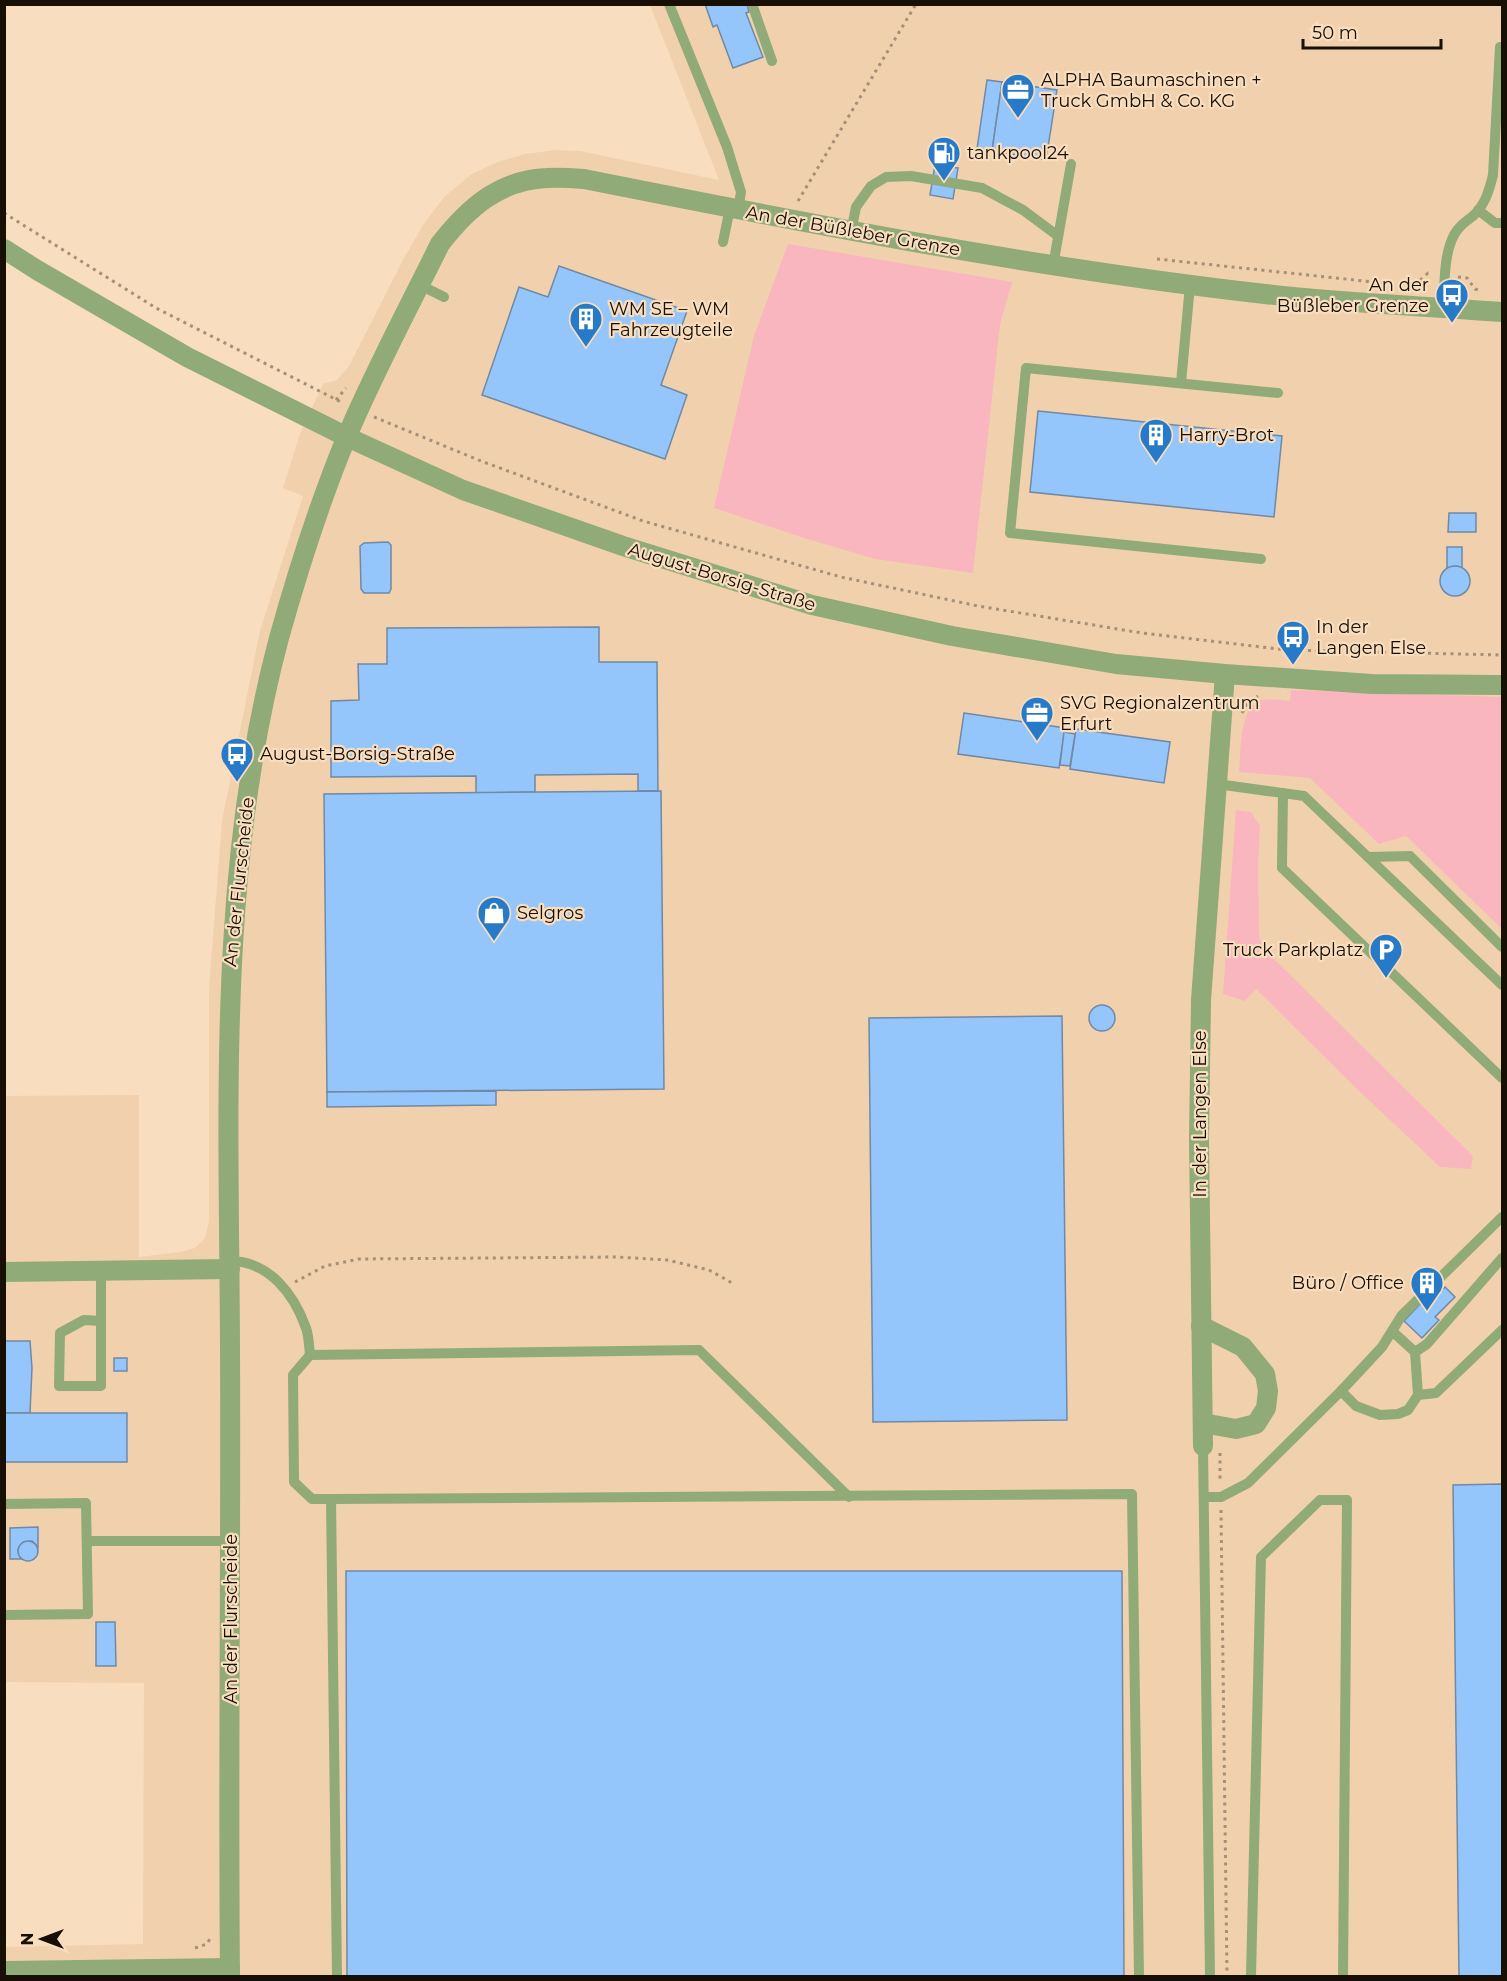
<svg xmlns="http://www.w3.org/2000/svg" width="1507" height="1981" font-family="Montserrat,sans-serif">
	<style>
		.built { fill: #f1d1ad }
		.grass { fill: #f9b6be }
		.building { fill: #95c6fb; stroke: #7089a4; stroke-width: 1.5 }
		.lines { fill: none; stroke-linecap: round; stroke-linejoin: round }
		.path { stroke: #a49079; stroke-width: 3; stroke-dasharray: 3 4.5; stroke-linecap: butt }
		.lane { stroke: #90ab77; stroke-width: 10 }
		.street { stroke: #90ab77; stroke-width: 20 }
		.labels { text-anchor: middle; stroke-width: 4.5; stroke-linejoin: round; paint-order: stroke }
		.poi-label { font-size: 18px; fill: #170e04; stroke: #f8ddbe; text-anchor: start }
		.street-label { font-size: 18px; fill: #170e04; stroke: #f8ddbe }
	</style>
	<rect width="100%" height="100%" fill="#f8ddbe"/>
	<path class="built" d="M650,5H1502V1976H5L4,1947L143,1944L144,1683L5,1682V1096L139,1095V1257L180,1252L195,1248L205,1238L209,1221V988L222,821L260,631L303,496L283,488L300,434L323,384L337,380L349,366L403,260L423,225L445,196L472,174L498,162L525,154L556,150L580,151L719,180Z"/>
	<g class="grass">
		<path d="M788,244L1012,282L1000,324L973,573L875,559L804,538L714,508L754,336Z"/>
		<path d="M1291,690L1502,697V929L1406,836L1379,844L1310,778L1239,772C1241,752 1239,705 1262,700C1270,698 1282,700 1290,701Z"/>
		<path d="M1236,810L1251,812L1260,826L1258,863L1259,936L1263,948L1473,1156L1471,1169L1440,1167L1358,1090L1256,989L1245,1001L1223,994Z"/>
	</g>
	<g class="building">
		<path d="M705,4H747L749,12L746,13L763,57L733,68L717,25L713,27Z"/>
		<path d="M987,80L1002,82L992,151L977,149Z"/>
		<path d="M1002,82L1057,90L1046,160L992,151Z"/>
		<path d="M935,165L958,168L953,199L930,195Z"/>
		<path d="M559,266L687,311L661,385L687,395L665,459L482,395L519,287L548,297Z"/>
		<path d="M1038,411L1282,436L1274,517L1030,492Z"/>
		<path d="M1449,513H1476V532H1448Z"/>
		<path d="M388,542L391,545V589L389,593H364L361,589L360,546L364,543Z"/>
		<path d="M1447,547H1462V568L1456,566L1447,568Z"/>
		<circle cx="1455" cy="581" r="15"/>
		<path d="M599,627V662H657L658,791H638V774L535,775V792L476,793V776L331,777V701L359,700L358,664H387V628Z"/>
		<path d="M964,713L1065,728L1059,768L958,754Z"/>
		<path d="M1076,729L1170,742L1164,783L1070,769Z"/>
		<path d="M1064,732L1075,734L1070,766L1060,765Z"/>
		<path d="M661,791L664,1089L327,1092L324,794Z"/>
		<circle cx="1102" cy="1018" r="13"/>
		<path d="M1062,1016L1067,1420L873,1422L869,1018Z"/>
		<path d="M496,1091V1105L327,1107V1092Z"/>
		<path d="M1445,1287L1455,1297L1435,1317L1439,1320L1422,1338L1404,1321L1422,1302L1426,1306Z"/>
		<path d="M4,1341H30L32,1368L30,1413H4Z"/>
		<rect x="114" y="1358" width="13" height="13"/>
		<rect x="4" y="1413" width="123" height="49"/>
		<path d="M1502,1484V1976H1459L1453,1485Z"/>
		<path d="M38,1527V1547L32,1541L24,1542L18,1550L21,1559H10V1528Z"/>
		<circle cx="28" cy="1551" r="10"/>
		<path d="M346,1571H1122L1124,1976H347Z"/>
		<path d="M96,1622H115L116,1666H96Z"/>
	</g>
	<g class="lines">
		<g class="path">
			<path d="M798,201L916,4"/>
			<path d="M4,213L156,308L343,403"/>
			<path d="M1157,259L1383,283"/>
			<path d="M1458,277L1467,278L1475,289L1479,290"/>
			<path d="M1399,285L1417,283L1428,273L1430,274"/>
			<path d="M336,400L346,388"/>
			<path d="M374,417L481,461L643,521L841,577L978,606L1142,633L1287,650L1502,655"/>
			<path d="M1242,713L1247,704L1258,696"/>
			<path d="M295,1282L325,1266L359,1259L617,1257L667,1260L709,1270L734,1284"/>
			<path d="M1220,1453V1483"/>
			<path d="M1221,1510L1227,1976"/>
			<path d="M195,1948L207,1944L211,1937"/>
		</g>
		<g class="lane">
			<path d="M669,4L727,147L741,192L738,210"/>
			<path d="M752,4L772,61"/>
			<path d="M1478,210L1495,223H1502"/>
			<path d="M851,232L856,207L871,186L886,177L911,176L982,188L1023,210L1058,236"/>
			<path d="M723,242L730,208"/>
			<path d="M1053,266L1071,164"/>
			<path d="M420,285L444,297"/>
			<path d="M1443,309C1445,286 1443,256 1454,235C1459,226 1465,222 1473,216C1485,205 1489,191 1493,175L1500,47H1502"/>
			<path d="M1181,383L1190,285"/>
			<path d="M1261,559L1010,533L1026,368L1278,393"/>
			<path d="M1217,784L1304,796L1502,985"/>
			<path d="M1283,793L1282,868L1502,1078"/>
			<path d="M1368,857L1410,856L1502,947"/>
			<path d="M230,1261C269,1261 294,1294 306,1328C309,1336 309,1347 310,1355"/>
			<path d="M101,1321L84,1320L60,1333L59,1386H101V1271"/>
			<path d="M1392,1331L1402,1315L1502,1217"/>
			<path d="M1415,1352L1427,1344L1502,1258"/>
			<path d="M1341,1391L1382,1347L1392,1331L1415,1352L1418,1395"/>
			<path d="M1203,1446L1210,1976"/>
			<path d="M1204,1497H1221L1248,1483L1341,1391L1356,1406L1380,1415L1398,1414L1408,1410L1418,1395L1436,1393L1502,1330"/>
			<path d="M331,1499L1132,1494L1139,1976"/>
			<path d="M4,1504L86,1503L88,1614L4,1615"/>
			<path d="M87,1541H231"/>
			<path d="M337,1976L331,1499H312L294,1482L293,1375L310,1355L699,1350L849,1497"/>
			<path d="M1251,1976L1261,1557L1320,1500H1347L1343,1976"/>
		</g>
		<g class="street">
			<path d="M4,249L37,270L187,357L347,437L463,490L623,546L812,605L952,636L1116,664L1225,674L1372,684L1502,685"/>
			<path d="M4,1272L230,1269"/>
			<path d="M1201,1326L1243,1347L1265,1374L1268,1391L1266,1408L1256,1424L1236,1429L1203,1423"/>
			<path d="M1203,1446L1199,1140L1201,1000L1225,674"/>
			<path d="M4,1971L230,1968"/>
			<path d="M230,1976C228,1766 231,1556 230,1345C229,1108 217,869 279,638C298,570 320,501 347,436C375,370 409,307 440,244C468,208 499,180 547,178C559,177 572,178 584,179C810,224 1036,268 1265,294C1344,303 1423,306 1502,312"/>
		</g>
	</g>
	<defs>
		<g id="office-pin" transform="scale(1.725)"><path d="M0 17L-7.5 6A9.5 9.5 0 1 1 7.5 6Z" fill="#267ac8" stroke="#f8ddbe"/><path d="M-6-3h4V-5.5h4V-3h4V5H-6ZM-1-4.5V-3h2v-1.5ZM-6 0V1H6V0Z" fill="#fff"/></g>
		<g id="fuel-pin" transform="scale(1.725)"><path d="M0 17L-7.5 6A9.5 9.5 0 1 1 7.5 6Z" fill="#267ac8" stroke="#f8ddbe"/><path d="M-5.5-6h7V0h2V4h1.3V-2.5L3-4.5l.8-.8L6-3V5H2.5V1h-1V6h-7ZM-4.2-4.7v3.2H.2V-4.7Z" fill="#fff"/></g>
		<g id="bus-pin" transform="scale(1.725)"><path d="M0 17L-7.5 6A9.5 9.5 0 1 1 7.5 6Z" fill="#267ac8" stroke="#f8ddbe"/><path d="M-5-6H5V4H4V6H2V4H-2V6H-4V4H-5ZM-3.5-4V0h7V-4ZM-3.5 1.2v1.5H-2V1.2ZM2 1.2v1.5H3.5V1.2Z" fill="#fff"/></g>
		<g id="building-pin" transform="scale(1.725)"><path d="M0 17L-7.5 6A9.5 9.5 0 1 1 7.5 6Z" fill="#267ac8" stroke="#f8ddbe"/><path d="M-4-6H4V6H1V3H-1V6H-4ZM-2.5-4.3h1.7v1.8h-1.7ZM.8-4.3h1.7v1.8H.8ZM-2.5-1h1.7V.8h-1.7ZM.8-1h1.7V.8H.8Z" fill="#fff"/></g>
		<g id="shop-pin" transform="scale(1.725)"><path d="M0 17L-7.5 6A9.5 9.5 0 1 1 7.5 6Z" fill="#267ac8" stroke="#f8ddbe"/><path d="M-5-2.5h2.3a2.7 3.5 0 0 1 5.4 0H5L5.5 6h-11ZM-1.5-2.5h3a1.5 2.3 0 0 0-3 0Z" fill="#fff"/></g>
		<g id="parking-pin" transform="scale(1.725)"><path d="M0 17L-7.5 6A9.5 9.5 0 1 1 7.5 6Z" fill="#267ac8" stroke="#f8ddbe"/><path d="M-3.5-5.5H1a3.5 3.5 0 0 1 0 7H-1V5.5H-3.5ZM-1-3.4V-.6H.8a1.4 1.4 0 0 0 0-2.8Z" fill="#fff"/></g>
	</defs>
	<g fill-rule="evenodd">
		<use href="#office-pin" x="1018" y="90"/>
		<use href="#fuel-pin" x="944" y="153"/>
		<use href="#bus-pin" x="1452" y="295"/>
		<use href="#building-pin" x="586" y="319"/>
		<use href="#building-pin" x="1156" y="435"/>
		<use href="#bus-pin" x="1293" y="637"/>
		<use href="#office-pin" x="1037" y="713"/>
		<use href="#bus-pin" x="237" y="754"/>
		<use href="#shop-pin" x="494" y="913"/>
		<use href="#parking-pin" x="1386" y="950"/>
		<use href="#building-pin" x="1427" y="1283"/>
	</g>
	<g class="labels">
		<g class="poi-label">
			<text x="1041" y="86">ALPHA Baumaschinen +<tspan x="1041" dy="21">Truck GmbH &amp; Co. KG</tspan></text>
			<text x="967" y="159">tankpool24</text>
			<text x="1429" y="291" text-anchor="end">An der<tspan x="1429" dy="21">Büßleber Grenze</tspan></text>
			<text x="609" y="315">WM SE – WM<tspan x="609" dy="21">Fahrzeugteile</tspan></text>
			<text x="1179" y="441">Harry-Brot</text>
			<text x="1316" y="633">In der<tspan x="1316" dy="21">Langen Else</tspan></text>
			<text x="1060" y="709">SVG Regionalzentrum<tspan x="1060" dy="21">Erfurt</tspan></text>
			<text x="260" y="760">August-Borsig-Straße</text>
			<text x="517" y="919">Selgros</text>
			<text x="1363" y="956" text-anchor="end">Truck Parkplatz</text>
			<text x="1404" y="1289" text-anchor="end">Büro / Office</text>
		</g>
		<g class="street-label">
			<text transform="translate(853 231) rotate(10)" y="6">An der Büßleber Grenze</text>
			<text transform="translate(722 577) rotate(17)" y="6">August-Borsig-Straße</text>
			<text transform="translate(239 882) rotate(-84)" y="6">An der Flurscheide</text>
			<text transform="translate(1200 1114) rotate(-90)" y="6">In der Langen Else</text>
			<text transform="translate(231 1619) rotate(-90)" y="6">An der Flurscheide</text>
		</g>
	</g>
	<rect width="1507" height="1981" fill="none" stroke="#170e04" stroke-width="12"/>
	<g transform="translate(42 1939) rotate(270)" stroke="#f8ddbe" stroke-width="4.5" paint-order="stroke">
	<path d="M0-4.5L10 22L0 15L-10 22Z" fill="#170e04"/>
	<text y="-9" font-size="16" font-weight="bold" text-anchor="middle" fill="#170e04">N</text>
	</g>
	<path d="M1303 39v9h138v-9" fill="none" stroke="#170e04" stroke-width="3"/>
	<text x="1312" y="39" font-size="18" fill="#170e04" stroke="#f8ddbe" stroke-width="4.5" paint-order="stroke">50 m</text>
</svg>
